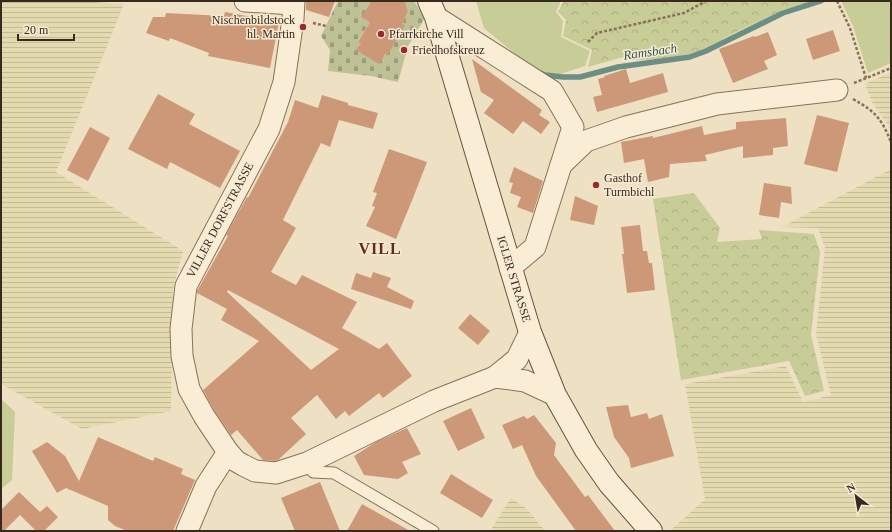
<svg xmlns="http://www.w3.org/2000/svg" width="892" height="532" font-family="Georgia,serif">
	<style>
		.farmland { fill: url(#farmland-rules) }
		.green { fill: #c8cc96 }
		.forest { fill: url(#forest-crowns) }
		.cemetery { fill: url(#cemetery-stones) }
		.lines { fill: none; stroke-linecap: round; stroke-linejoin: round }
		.stream { stroke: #6c8f85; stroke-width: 5.5 }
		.building { fill: #cd9878; fill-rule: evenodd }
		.service-casing { stroke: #887159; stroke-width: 13 }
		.minor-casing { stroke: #887159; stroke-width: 23 }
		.secondary-casing { stroke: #6a523d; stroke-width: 24 }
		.path { stroke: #887159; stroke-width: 2.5; stroke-dasharray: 3 2; stroke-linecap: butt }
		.service { stroke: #f9edd6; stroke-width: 11 }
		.minor { stroke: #f9edd6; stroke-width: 21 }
		.secondary { stroke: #f9edd6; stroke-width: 22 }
		.poi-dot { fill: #98292e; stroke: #f6ead2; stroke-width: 1.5 }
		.labels { text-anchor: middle; stroke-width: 3; stroke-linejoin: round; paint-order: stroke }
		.poi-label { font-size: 12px; fill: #38291e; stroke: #f6ead2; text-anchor: start }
		.street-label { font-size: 12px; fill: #38291e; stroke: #f6ead2 }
		.water-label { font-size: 13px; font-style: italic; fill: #2d5854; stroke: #f6ead2 }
		.district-label { font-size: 16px; font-weight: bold; letter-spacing: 1px; fill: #65291d; stroke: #f6ead2 }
	</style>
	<defs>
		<pattern id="farmland-rules" width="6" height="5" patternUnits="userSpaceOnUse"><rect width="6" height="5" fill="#e4dab0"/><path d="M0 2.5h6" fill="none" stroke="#c4bb97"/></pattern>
		<pattern id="forest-crowns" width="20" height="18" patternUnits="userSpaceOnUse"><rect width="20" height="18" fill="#c8cc96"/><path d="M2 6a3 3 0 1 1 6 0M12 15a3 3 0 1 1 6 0" fill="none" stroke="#adaf81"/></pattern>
		<pattern id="cemetery-stones" width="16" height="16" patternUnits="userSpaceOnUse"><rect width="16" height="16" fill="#bec196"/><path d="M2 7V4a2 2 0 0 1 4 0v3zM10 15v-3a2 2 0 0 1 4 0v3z" fill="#9b9d7a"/></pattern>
	</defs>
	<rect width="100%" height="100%" fill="#eee0c2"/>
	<g class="farmland">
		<path d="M1,1H80L124,4L56,172L183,251L173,289L171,411L82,429L1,384Z"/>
		<path d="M891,72V132L889,127L872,102L865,84Z"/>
		<path d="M891,169V531H670L705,499L685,384L786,366L803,402L831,395L816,334L825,248L818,228L782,227Z"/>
		<path d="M511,498L527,509L545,531H490Z"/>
	</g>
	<g class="green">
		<path d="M476,1H561L556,12L563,21L561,37L590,51L585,66L545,79L484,28Z"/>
		<path d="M841,1H891V63L868,73L853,26Z"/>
		<path d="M1,399L15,412L12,480L1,489Z"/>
	</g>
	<g class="forest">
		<path d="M564,1H816L783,10L736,32L696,53L660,59L635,60L623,57L588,67L592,50L563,36L566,20L558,12Z"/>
		<path d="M694,193L720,228L717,242L762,239L759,230L814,234L820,252L811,335L824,391L805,396L789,361L681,380L653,199Z"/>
	</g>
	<path class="cemetery" d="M338,1H372L370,22L358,41L361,43L357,50L387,55L404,25L402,24L408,11L404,1H414L425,18L408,46L398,82L371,76L328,71L330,50L321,36Z"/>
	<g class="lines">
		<path class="stream" d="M540,73L545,75L563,77H580L618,67L690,57L706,51L783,13L821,1"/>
	</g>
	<g class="building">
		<path d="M306,1H335L329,17L306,10Z"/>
		<path d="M372,1H404L408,11L402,24L405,25L387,56L385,54L379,64L356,50L361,43L358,42L370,22L361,17Z"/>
		<path d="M225,12L279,22L270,68L208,56L209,53L170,38L169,41L146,33L153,17H165L166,13L224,16Z"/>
		<path d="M833,30L840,51L813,60L806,39Z"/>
		<path d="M768,32L777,55L764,61L768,69L733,83L719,49L754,36L755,37Z"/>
		<path d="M472,59L542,110L539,115L550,122L541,134L523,121L513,134L484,113L494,100L481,92Z"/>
		<path d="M626,69L630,83L663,73L668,92L597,112L593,97L602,95L598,79L605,77L604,76Z"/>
		<path d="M158,94L195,114L189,124L240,151L220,188L170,162L167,169L128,149Z"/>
		<path d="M322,95L348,103V105L378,113L373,129L339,120L330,147L321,143L283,220L296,228L271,272L296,285L302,275L357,302L342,328L379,349L387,343L412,376L383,398L379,393L349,416L345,411L336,419L317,395L291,418L306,434L278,460L275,461L263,460L237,430L231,435L214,410L203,390L259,341L221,320L227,309L197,293V291L228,236L226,235L247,197L248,198L288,122L295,100L318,108ZM228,290L339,349L311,370L227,292Z"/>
		<path d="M817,115L849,123L837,172L804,164Z"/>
		<path d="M786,118L788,146L773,148V155L743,158V146L705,155L707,161L670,164L669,177L648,182L644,159L624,163L621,142L653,136V138L702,126L704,135L736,129V122Z"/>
		<path d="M90,127L110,138L88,181L67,170Z"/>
		<path d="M389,149L427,162L413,198L396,239L366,226L375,207L372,206L377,193L373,192Z"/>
		<path d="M514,167L543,181L533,213L517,207L521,197L510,193L513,183L509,182Z"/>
		<path d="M764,183L791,187L792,204L781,202L779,218L759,215Z"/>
		<path d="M575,196L598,206L594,225L570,220Z"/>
		<path d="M640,225L643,251H647L649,263H652L655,290L627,293L622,254H624L621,227Z"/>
		<path d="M373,272L391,278L387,287L414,301L411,309L351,289L356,273L371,278Z"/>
		<path d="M470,314L490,331L478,345L458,328Z"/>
		<path d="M628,405L631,417L647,413L649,419L662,414L674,456L631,468L629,458L614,437L606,407Z"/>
		<path d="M471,408L485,438L458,451L443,421Z"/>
		<path d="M534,415L556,443L554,455L585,497L588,495L615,531H576L536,476L522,445L513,449L502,425L524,416L527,419Z"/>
		<path d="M407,428L421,454L402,462L408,473L398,479L364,475L354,456L376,442Z"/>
		<path d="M98,437L153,461L155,457L183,469L181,474L195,480L173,531H127L115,526L108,520V506L66,488L57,493L32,451L47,442L65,456L79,481Z"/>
		<path d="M451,474L493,500L482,518L440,493Z"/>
		<path d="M320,482L340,531H295L281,498Z"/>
		<path d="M19,492L40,512L47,506L58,517L44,531H36L20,515L4,531H1V510Z"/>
		<path d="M362,504L410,531H347Z"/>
	</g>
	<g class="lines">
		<g class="service-casing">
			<path id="service" d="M307,463L313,472L334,473L433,531"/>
		</g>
		<g class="minor-casing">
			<g id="minor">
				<path d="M245,1L293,4"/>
				<path d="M294,1L293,19L284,82L269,129L186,286L181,329L182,356L189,389L204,416L228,452L236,461L243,465L255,471L276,473L307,463L434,401L495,377L525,381L555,395"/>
				<path d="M436,17L552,91L573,127L535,247L510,268"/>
				<path d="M561,165L586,141L626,127L717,104L837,90"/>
				<path d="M495,377L517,359L530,332"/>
				<path d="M187,531L206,486L228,452"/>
			</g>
		</g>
		<g class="secondary-casing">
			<path id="secondary" d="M429,1L436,17L520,299L530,332L555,395L586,450L609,483L651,531"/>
		</g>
		<g class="path">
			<path d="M837,1L850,28L866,78"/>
			<path d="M313,23L326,26"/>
			<path d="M588,42L597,33L684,13L706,1"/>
			<path d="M854,83L891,68"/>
			<path d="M853,99C876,112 881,118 891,142"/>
		</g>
		<use href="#service" class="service"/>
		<use href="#minor" class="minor"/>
		<use href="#secondary" class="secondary"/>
	</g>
	<g class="poi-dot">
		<circle cx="303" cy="27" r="4"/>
		<circle cx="381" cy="34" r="4"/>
		<circle cx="404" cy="50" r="4"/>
		<circle cx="596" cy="185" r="4"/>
	</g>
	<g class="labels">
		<g class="poi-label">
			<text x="295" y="24" text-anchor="end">Nischenbildstock<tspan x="295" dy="14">hl. Martin</tspan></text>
			<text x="389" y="38">Pfarrkirche Vill</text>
			<text x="412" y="54">Friedhofskreuz</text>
			<text x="604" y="182">Gasthof<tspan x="604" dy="14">Turmbichl</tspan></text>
		</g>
		<g class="street-label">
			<text transform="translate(220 220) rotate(-62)" y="4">VILLER DORFSTRASSE</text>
			<text transform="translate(514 279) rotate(73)" y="4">IGLER STRASSE</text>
		</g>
		<g class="water-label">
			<text transform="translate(650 51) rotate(-8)" y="5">Ramsbach</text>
		</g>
		<g class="district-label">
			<text x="380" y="254">VILL</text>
		</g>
	</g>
	<rect width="892" height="532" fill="none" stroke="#38291e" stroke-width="4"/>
	<g transform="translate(856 496) rotate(329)" stroke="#f6ead2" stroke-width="3" paint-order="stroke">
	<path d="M0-3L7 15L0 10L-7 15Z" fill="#38291e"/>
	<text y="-6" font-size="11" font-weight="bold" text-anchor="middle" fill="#38291e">N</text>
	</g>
	<path d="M18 34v6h56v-6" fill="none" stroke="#38291e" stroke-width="2"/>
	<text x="24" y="34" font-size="12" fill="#38291e" stroke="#f6ead2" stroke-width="3" paint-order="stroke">20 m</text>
</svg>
